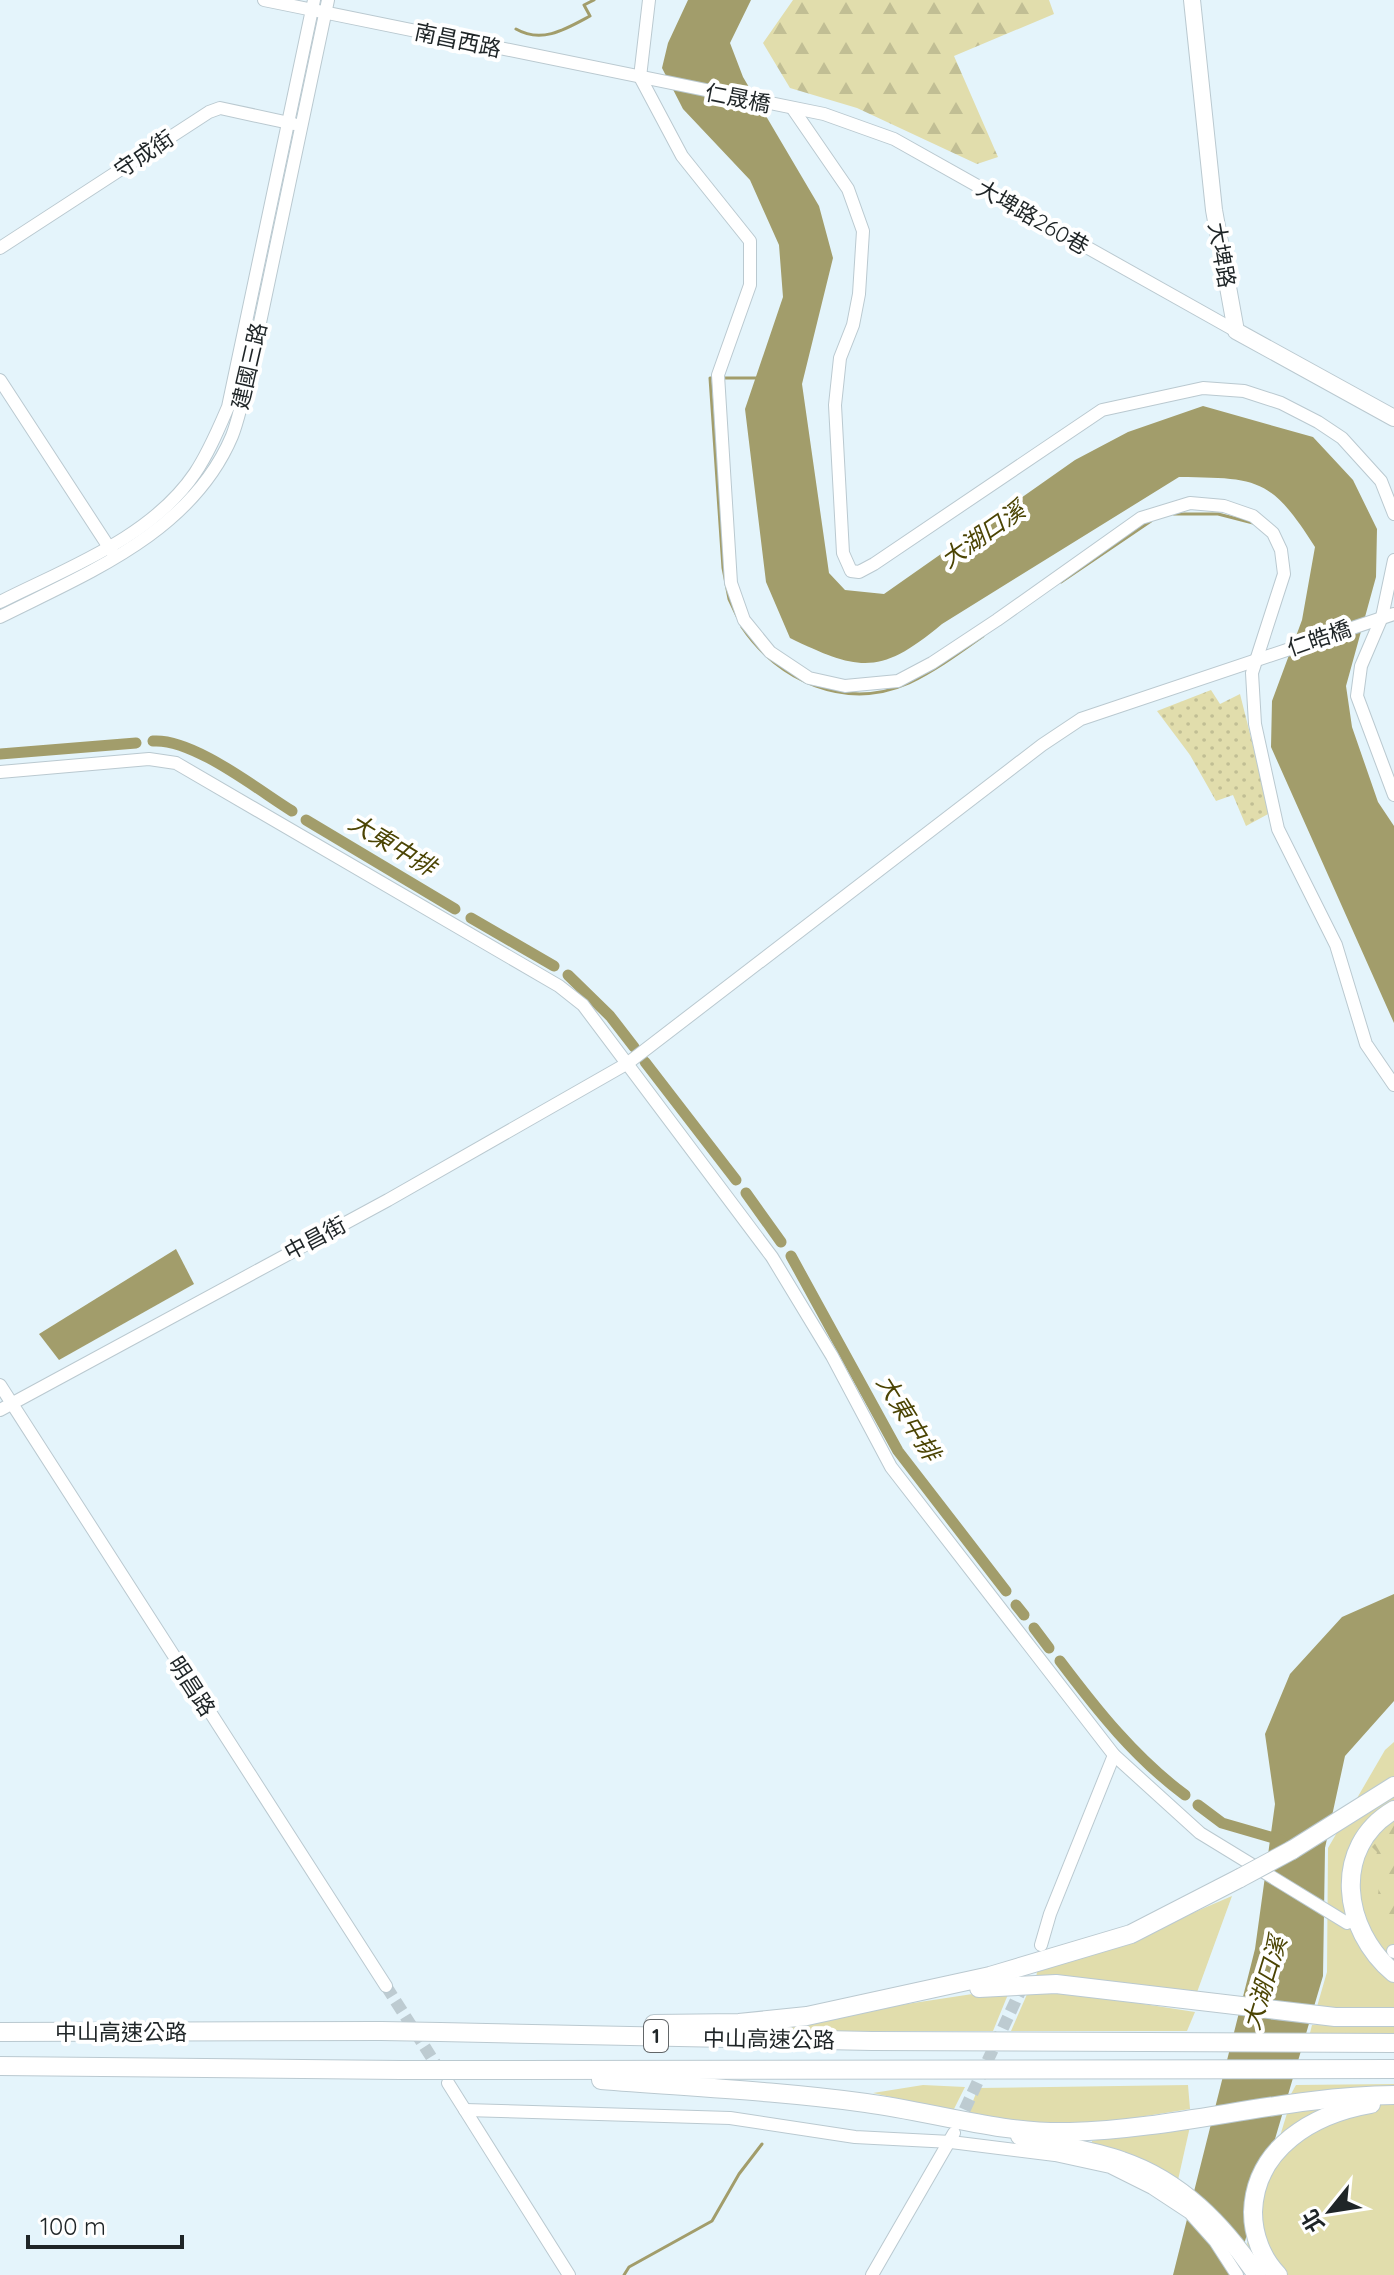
<svg xmlns="http://www.w3.org/2000/svg" width="1394" height="2275" font-family="Quicksand,'Noto Sans TC',sans-serif">
	<style>
		.grass { fill: #e1ddac }
		.forest { fill: url(#forest-firs) }
		.park { fill: url(#park-dots) }
		.water { fill: #a29d6b }
		.lines { fill: none; stroke-linecap: round; stroke-linejoin: round }
		.stream { stroke: #a29d6b; stroke-width: 3 }
		.canal { stroke: #a29d6b; stroke-width: 11 }
		.minor-tunnel { stroke: #bdcbd1; stroke-width: 12; stroke-dasharray: 12 6; stroke-linecap: butt }
		.minor-casing { stroke: #bac9d0; stroke-width: 14 }
		.major-casing { stroke: #bac9d0; stroke-width: 18 }
		.highway-casing { stroke: #bac9d0; stroke-width: 20 }
		.minor { stroke: #fff; stroke-width: 12 }
		.major { stroke: #fff; stroke-width: 16 }
		.highway { stroke: #fff; stroke-width: 18 }
		.highway-bridge-casing { stroke: #bac9d0; stroke-width: 20; stroke-linecap: butt }
		.highway-bridge { stroke: #fff; stroke-width: 18 }
		.labels { text-anchor: middle; stroke-width: 8; stroke-linejoin: round; paint-order: stroke }
		.shield { fill: #fff; stroke: #626668; stroke-width: 2 }
		.shield-label { font-size: 20px; font-weight: bold; fill: #1f2527 }
		.street-label { font-size: 22px; fill: #1f2527; stroke: #fff }
		.water-label { font-size: 24px; font-style: italic; fill: #4b4403; stroke: #fff }
	</style>
	<defs>
		<pattern id="forest-firs" width="22" height="20" patternUnits="userSpaceOnUse" patternTransform="scale(2)"><rect width="22" height="20" fill="#e1ddac"/><path d="M5 1l3.5 6h-7zM16 11l3.5 6h-7z" fill="#c1be94"/></pattern>
		<pattern id="park-dots" width="8" height="8" patternUnits="userSpaceOnUse" patternTransform="scale(2)"><rect width="8" height="8" fill="#e1ddac"/><path d="M2 2h.1M6 6h.1" fill="none" stroke="#c1be94" stroke-width="1.8" stroke-linecap="round"/></pattern>
	</defs>
	<rect width="100%" height="100%" fill="#e4f4fb"/>
	<g class="grass">
		<path d="M1394,1742V1966C1357,1915 1358,1903 1354,1842C1330,1894 1349,1947 1394,1981V2014L1316,2010L1327,1972L1328,1848L1385,1750Z"/>
		<path d="M1232,1896L1196,1995L1036,1978L1037,1972L1118,1945Z"/>
		<path d="M1060,1991L1195,2012L1187,2031H1011L1028,1992Z"/>
		<path d="M1009,1992L993,2031H730L979,1993Z"/>
		<path d="M1312,2025L1394,2026V2033H1310Z"/>
		<path d="M1394,2084V2091L1291,2094L1296,2085Z"/>
		<path d="M923,2085L965,2087L953,2111L873,2093Z"/>
		<path d="M1188,2085L1190,2109L1095,2124L1037,2123L968,2114L978,2088Z"/>
		<path d="M1335,2105H1394V2275H1264L1247,2244L1288,2110Z"/>
		<path d="M1191,2122L1178,2180L1091,2148L1092,2141Z"/>
	</g>
	<g class="forest">
		<path d="M793,0H1049L1054,14L954,56L998,157L977,164L857,108L790,88L763,43Z"/>
		<path d="M1394,1822V1941L1376,1914L1380,1876L1374,1864L1377,1852L1372,1847Z"/>
	</g>
	<path class="park" d="M1211,690L1220,704L1240,694L1270,813L1246,826L1233,795L1216,801L1190,755L1157,711Z"/>
	<g class="water">
		<path d="M688,0H751L730,43L743,77L819,206L833,258L802,384L829,573L845,590L884,594L1075,460L1128,432L1203,406L1313,437L1353,480L1377,529L1376,577L1346,686L1352,727L1378,802L1394,826V1023L1271,747L1272,701L1302,620L1315,547C1271,478 1259,478 1179,477L942,624C881,675 860,672 790,638L766,582L745,409L783,297L779,245L750,180L683,109L662,68L668,43Z"/>
		<path d="M176,1249L194,1284L59,1360L39,1334Z"/>
		<path d="M1394,1594V1701L1345,1756L1325,1848L1323,1976L1235,2275H1173L1255,1949L1275,1804L1265,1734L1290,1674L1342,1617Z"/>
	</g>
	<g class="lines">
		<g class="stream">
			<path d="M516,29C542,44 566,29 590,16L584,5L594,0"/>
			<path d="M714,378H710L723,568L729,599L737,616"/>
			<path d="M721,378H758"/>
			<path d="M1174,514H1218L1253,523"/>
			<path d="M1061,582L1151,521"/>
			<path d="M742,627C778,681 846,711 909,683C936,670 959,653 983,636"/>
			<path d="M624,2275L629,2267L712,2221L739,2174L762,2144"/>
		</g>
		<g class="canal">
			<path d="M153,741C193,738 258,790 292,811"/>
			<path d="M0,754L136,743"/>
			<path d="M306,820L455,909"/>
			<path d="M471,918L554,966"/>
			<path d="M568,975L610,1016L634,1047"/>
			<path d="M645,1062L736,1180"/>
			<path d="M746,1193L781,1242"/>
			<path d="M791,1256L898,1451L1006,1591"/>
			<path d="M1016,1605L1024,1615"/>
			<path d="M1034,1628L1049,1648"/>
			<path d="M1060,1661C1097,1710 1135,1758 1185,1795"/>
			<path d="M1198,1805L1222,1823L1281,1840"/>
		</g>
		<g class="minor-tunnel">
			<path d="M386,1986L442,2074"/>
			<path d="M957,2126L1024,1983"/>
		</g>
		<g class="minor-casing">
			<g id="minor">
				<path d="M264,0L824,114L894,139L1236,331"/>
				<path d="M649,0L640,77L682,156L750,241V285L718,375L731,583L744,620L770,652L809,678L845,686L898,681L932,663L997,620L1141,518L1190,503L1224,506L1253,516L1273,533L1281,550L1284,574L1252,673L1255,724L1278,829L1336,945L1366,1044L1394,1085"/>
				<path d="M793,109L848,189L863,231L859,294L853,325L840,358L835,405L843,553L851,571L859,572L874,564L1102,410L1203,388L1244,391L1281,403L1318,422L1342,438L1381,481L1394,514"/>
				<path d="M0,248L209,112L220,108L294,124"/>
				<path d="M0,380L112,552"/>
				<path d="M1394,560L1382,617L1361,666L1357,696L1394,795"/>
				<path d="M0,602C67,568 151,538 195,473C209,452 218,430 228,407L314,0"/>
				<path d="M0,617C87,573 191,533 232,436C238,421 241,404 246,389L328,0"/>
				<path d="M0,772L149,759L176,763L559,986L583,1005L772,1257L832,1356L891,1467L1114,1755L1200,1833L1347,1923"/>
				<path d="M0,1385L386,1986"/>
				<path d="M0,1410L388,1200L628,1063L1042,745L1081,719L1394,614"/>
				<path d="M1041,1945L1050,1914L1114,1755"/>
				<path d="M1393,1951L1394,1952"/>
				<path d="M448,2083L569,2275"/>
				<path d="M465,2110L730,2118L855,2137L951,2142L1055,2155L1110,2167L1152,2188L1190,2213L1215,2241L1237,2275"/>
				<path d="M872,2275L954,2133"/>
			</g>
		</g>
		<g class="major-casing">
			<path id="major" d="M1192,0L1214,210L1236,331L1394,418"/>
		</g>
		<g class="highway-casing">
			<g id="highway">
				<path d="M1394,1810C1331,1847 1342,1930 1394,1973"/>
				<path d="M1292,1850L1394,1786"/>
				<path d="M979,1988L1056,1984L1335,2017H1394"/>
				<path d="M654,2024L739,2023L807,2016L990,1976L1131,1934L1240,1878"/>
				<path d="M0,2032L381,2031"/>
				<path d="M440,2032L872,2041L1394,2043"/>
				<path d="M0,2066L401,2070"/>
				<path d="M465,2070L1394,2069"/>
				<path d="M601,2080C689,2087 778,2091 866,2103C934,2112 1000,2134 1070,2132C1179,2129 1285,2096 1394,2095"/>
				<path d="M1020,2136C1054,2146 1090,2149 1122,2161C1181,2181 1223,2225 1257,2275"/>
				<path d="M1278,2275C1262,2259 1253,2235 1253,2212C1255,2148 1313,2114 1371,2104"/>
			</g>
		</g>
		<use href="#minor" class="minor"/>
		<use href="#major" class="major"/>
		<use href="#highway" class="highway"/>
		<g class="highway-bridge-casing">
			<g id="highway-bridge">
				<path d="M1240,1878L1292,1850"/>
				<path d="M381,2031L440,2032"/>
				<path d="M401,2070H465"/>
			</g>
		</g>
		<use href="#highway-bridge" class="highway-bridge"/>
	</g>
	<g class="labels">
		<rect class="shield" x="644" y="2020" width="24" height="32" rx="6"/>
		<g class="shield-label">
			<text x="656" y="2043">1</text>
		</g>
		<g class="street-label">
			<text transform="translate(458 40) rotate(12)" y="8">南昌西路</text>
			<text transform="translate(738 98) rotate(11)" y="8">仁晟橋</text>
			<text transform="translate(144 154) rotate(-34)" y="8">守成街</text>
			<text transform="translate(1033 217) rotate(30)" y="8">大埤路260巷</text>
			<text transform="translate(1222 255) rotate(80)" y="8">大埤路</text>
			<text transform="translate(249 366) rotate(-77)" y="8">建國三路</text>
			<text transform="translate(1319 638) rotate(-19)" y="8">仁皓橋</text>
			<text transform="translate(315 1238) rotate(-28)" y="8">中昌街</text>
			<text transform="translate(192 1686) rotate(57)" y="8">明昌路</text>
			<text x="121" y="2040">中山高速公路</text>
			<text transform="translate(769 2039) rotate(1)" y="8">中山高速公路</text>
		</g>
		<g class="water-label">
			<text transform="translate(983 535) rotate(-35)" y="8">大湖口溪</text>
			<text transform="translate(392 845) rotate(31)" y="8">大東中排</text>
			<text transform="translate(908 1418) rotate(58)" y="8">大東中排</text>
			<text transform="translate(1265 1983) rotate(-73)" y="8">大湖口溪</text>
		</g>
	</g>
	<g transform="translate(1330 2211) rotate(240)" stroke="#ffffff" stroke-width="6" paint-order="stroke">
	<path d="M0-6L14 30L0 20L-14 30Z" fill="#1f2527"/>
	<text y="-12" font-size="22" font-weight="bold" text-anchor="middle" fill="#1f2527">北</text>
	</g>
	<path d="M28 2235v12h154v-12" fill="none" stroke="#1f2527" stroke-width="4"/>
	<text x="40" y="2235" font-size="24" fill="#1f2527" stroke="#ffffff" stroke-width="6" paint-order="stroke">100 m</text>
</svg>
